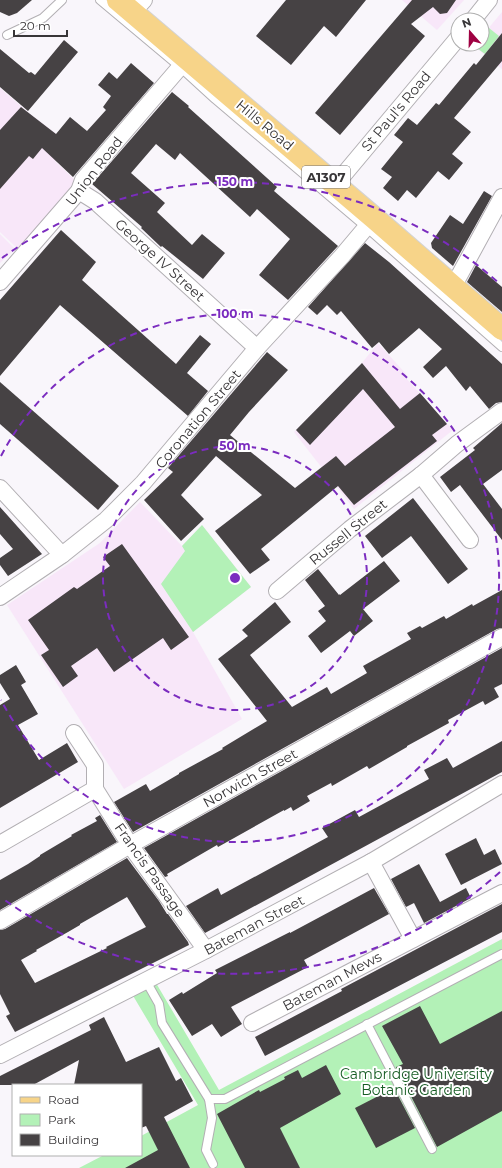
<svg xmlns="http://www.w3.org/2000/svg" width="502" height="1168" font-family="Montserrat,sans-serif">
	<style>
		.education { fill: #f8e7f9 }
		.green { fill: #b3f1b7 }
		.building { fill: #464244; fill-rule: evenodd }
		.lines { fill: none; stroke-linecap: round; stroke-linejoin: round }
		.service-casing { stroke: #b2afb3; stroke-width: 10 }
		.minor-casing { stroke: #b2afb3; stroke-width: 18 }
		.primary-casing { stroke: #d3d3d3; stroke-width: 24 }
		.service { stroke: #fff; stroke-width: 8 }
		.minor { stroke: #fff; stroke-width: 16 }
		.primary { stroke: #f7d489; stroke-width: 22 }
		.ring { fill: none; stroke: #7b2cbf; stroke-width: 2; stroke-dasharray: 7 5 }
		.labels { text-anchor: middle; stroke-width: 4; stroke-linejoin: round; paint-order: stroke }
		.shield { fill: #fff; stroke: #747274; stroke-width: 1 }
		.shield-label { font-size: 13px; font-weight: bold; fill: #383638 }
		.street-label { font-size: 14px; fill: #383638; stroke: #fff }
		.park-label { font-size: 14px; fill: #175d24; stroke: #fff }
		.centre { fill: #7b2cbf; stroke: #fff; stroke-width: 2 }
		.ring-label { font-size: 12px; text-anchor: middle; font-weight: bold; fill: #7b2cbf; stroke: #fff; stroke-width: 4; stroke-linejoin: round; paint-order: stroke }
	</style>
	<rect width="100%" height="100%" fill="#f9f6fb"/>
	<g class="education">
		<path d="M402,0H464L437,30Z"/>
		<path d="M502,12V69L474,46L476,44H482V36Z"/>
		<path d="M0,88L29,113L71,145L55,161L77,182L18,249L0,232Z"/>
		<path d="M0,234L15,249L0,263Z"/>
		<path d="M378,343L406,374L404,376L453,430L354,509L294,432L362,363Z"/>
		<path d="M140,502L182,546L202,525L251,587L193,632L242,719L124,789L7,605L100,543Z"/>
	</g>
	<g class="green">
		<path d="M489,28L499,36L485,54L474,46L476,44H482V36Z"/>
		<path d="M202,525L251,587L193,632L161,584L185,551L182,546Z"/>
		<path d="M502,939V1168H79L104,1155H141V1136L198,1105L132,994L156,983L219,1090Z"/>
	</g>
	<g class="building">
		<path d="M0,0H32L17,13L9,16L0,12Z"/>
		<path d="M286,0H366L336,37L324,26L291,65L256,36Z"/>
		<path d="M412,0H456L447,13L440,14L433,7L411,24L425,36L340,135L315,113Z"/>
		<path d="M502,33V61L454,118L471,132L452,154L463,163L449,180L438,171L416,198L407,190L398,201L383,188L392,177L381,169L403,142L394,135L408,118L417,125L436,103L439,105L474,63L476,65Z"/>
		<path d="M64,40L78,52L28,111L0,87V49L29,73L31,72L35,75Z"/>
		<path d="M131,63L154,83L73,177L42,148L33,159L29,156L0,189V130L21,107L56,134L70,117L87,131L106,110L103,107L111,96L98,85L109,72L117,79Z"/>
		<path d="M172,92L189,106L188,107L277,187L274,191L338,246L288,300L259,275L290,239L257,209L250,217L180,153L175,160L156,144L131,173L165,203L157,212L192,245L202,234L225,253L203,279L162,246L161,247L141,228L142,227L92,184Z"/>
		<path d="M484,191L492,196L453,266L432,248L431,243L450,215L463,224Z"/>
		<path d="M61,230L96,262L82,280L176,364L200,335L211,344L187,373L208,391L188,416L60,305L0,376V300Z"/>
		<path d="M365,243L389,262L502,364V402L496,403L489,409L470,386L466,391L446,366L433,378L423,367L442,349L419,328L389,354L379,342L372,348L341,311L337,315L327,305L317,315L308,307Z"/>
		<path d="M476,265L502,287V312L467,282Z"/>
		<path d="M267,352L288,370L249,412L230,435L295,488L336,456L345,466L395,427L363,389L310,445L296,430L362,363L400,409L420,393L447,424L432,435L437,441L354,505L338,486L261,549L270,560L250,574L215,531L262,495L216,456L181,495L204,519L181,541L144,500L173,472L168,468Z"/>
		<path d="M0,382L119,486L98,510L0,424Z"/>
		<path d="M502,423V470L483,484L502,509V540L460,485L451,492L440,477L475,450L473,448Z"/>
		<path d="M413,498L468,569L448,584L411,536L382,558L365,536Z"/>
		<path d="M0,507L42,554L8,576L0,565V558L13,549L0,534Z"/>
		<path d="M122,544L189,637L171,650L163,638L114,672L97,648L71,666L78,676L63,687L41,655L49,650L28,620L74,587L77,589L110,566L103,557Z"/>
		<path d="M384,561L400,581L363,609L373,621L354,636L350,631L321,653L308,636L326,621L318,611L325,606L305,580L318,569L339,595L340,594V595Z"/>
		<path d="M502,590V628L497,629L133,832L114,802L146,784L150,791L179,774V773L223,749L222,748L267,721L218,659L248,636L242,630L275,602L291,622L250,655L292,707L327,687L331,694L367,673L363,666L411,639L407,633L420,626L422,628L444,616L446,619L472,604L473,606Z"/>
		<path d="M502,648V684L494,688L499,697L485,705L483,701L448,720L449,723L407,746V747L369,769L367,766L332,786L331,783L307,796L310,801L293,811L291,807L284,811V810L218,847L217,845L167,874L168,876L165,877L144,848Z"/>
		<path d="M16,665L26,682L21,685L38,714L18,725L39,760L67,743L78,762L0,808V705L10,699L0,683V675Z"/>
		<path d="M502,741V772L205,933L186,906L218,888L221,895L295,855L328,837L322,828L355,810L359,817L429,779L424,770L447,758L453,768Z"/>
		<path d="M100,815L117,842L0,910V880L28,864L40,856V855L72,836L71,835L97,821L95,818Z"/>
		<path d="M476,838L484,855L495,849L502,864L461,885L445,854Z"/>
		<path d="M127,858L159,901L167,914H168L188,942L189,945L15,1032L6,1016L10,1014L0,994V930L5,929ZM127,897L146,927L106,947L107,948L35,983L21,960L37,951L36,950L68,932L80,925V924Z"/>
		<path d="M419,864L440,902L466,888L471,898L424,923L414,903L406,907L391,879Z"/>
		<path d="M374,888L389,914L304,960L308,967L231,1007L242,1024L221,1037L212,1024L192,1036L169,1000L182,992L183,994L217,973L215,970L290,932V933Z"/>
		<path d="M502,904V932L265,1056L255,1037L342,991L341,989Z"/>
		<path d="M420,1006L440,1044L502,1011V1111L437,1147L396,1067L403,1064L382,1026Z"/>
		<path d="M104,1017L126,1062L159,1047L176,1081L181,1078L193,1101L164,1117L190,1168H125L158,1150L146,1126L141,1128V1085H74L79,1060L33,1085H0V1076L91,1030L89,1025Z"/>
		<path d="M326,1065L341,1094L280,1128L300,1168H245L217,1114L259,1090L260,1092L285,1079L284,1077L298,1070L302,1078Z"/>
		<path d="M394,1088L415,1128L376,1148L355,1108Z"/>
	</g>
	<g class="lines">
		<g class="service-casing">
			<g id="service">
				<path d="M100,0L180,67L215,99L366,227L502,347"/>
				<path d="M7,35L43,18L62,0"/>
				<path d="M146,981L159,1004L162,1023L209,1099H225L502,954"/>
				<path d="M367,1024L432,1149"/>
				<path d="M209,1099L212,1118L206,1150L213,1164"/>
			</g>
		</g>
		<g class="minor-casing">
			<g id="minor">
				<path d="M133,12L144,0"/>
				<path d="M473,20L489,0"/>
				<path d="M335,185L458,38"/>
				<path d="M79,191L95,201L257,348"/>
				<path d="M0,282L79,191L83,180L187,59"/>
				<path d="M453,287L502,197"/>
				<path d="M421,475L470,540"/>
				<path d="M0,488L62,555"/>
				<path d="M277,591L350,529L421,475L457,444L502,411"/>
				<path d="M0,597L62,555L106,520L143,483L257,348L342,256L374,218"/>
				<path d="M74,733L95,765V789"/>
				<path d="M95,789L130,845L206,950"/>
				<path d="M0,844L95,789"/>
				<path d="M371,862L413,939"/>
				<path d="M0,921L130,845L502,637"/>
				<path d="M252,1023L502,893"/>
				<path d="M0,1055L206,950L371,862L502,784"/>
			</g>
		</g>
		<g class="primary-casing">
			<path id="primary" d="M118,0L374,218L502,329"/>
		</g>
		<use href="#service" class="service"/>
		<use href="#minor" class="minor"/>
		<use href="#primary" class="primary"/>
	</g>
	<g class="ring">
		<circle cx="235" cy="578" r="132"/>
		<path d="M1 456A264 264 0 1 1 1 700"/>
		<path d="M500 872A396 396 0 0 1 2 898M2 258A396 396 0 0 1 500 284"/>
	</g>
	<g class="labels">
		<rect class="shield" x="302" y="166" width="48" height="22" rx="3"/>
		<g class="shield-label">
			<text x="326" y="182">A1307</text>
		</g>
		<g class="street-label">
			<text transform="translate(396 111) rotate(-50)" y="5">St Paul's Road</text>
			<text transform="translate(265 125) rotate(40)" y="5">Hills Road</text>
			<text transform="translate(94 171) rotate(-52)" y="5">Union Road</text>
			<text transform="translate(160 260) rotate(42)" y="5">George IV Street</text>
			<text transform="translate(198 419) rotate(-50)" y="5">Coronation Street</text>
			<text transform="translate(348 532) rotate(-39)" y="5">Russell Street</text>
			<text transform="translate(250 778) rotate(-29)" y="5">Norwich Street</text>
			<text transform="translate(150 870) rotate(55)" y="5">Francis Passage</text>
			<text transform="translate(254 925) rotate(-28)" y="5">Bateman Street</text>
			<text transform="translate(332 981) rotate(-28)" y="5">Bateman Mews</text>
		</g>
		<g class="park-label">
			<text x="416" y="1079">Cambridge University<tspan x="416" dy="16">Botanic Garden</tspan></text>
		</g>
	</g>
	<circle cx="235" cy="578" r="6" class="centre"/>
	<g class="ring-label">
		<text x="235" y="186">150 m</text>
		<text x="235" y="318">100 m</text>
		<text x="235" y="450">50 m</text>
	</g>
	<rect x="12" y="1084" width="130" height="72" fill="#ffffff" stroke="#afafaf"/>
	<rect x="20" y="1097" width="20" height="6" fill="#f7d489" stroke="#afafaf"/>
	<text x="48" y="1104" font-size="12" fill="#383638">Road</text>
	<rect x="20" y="1114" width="20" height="12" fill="#b3f1b7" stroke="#afafaf"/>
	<text x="48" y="1124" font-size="12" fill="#383638">Park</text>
	<rect x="20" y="1134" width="20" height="12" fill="#464244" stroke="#afafaf"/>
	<text x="48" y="1144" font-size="12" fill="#383638">Building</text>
	<g transform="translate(470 32) rotate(340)"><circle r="19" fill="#ffffff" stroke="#afafaf"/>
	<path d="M0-3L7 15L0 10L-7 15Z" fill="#9f0142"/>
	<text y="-6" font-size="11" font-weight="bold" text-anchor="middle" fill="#383638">N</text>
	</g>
	<path d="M14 30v6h53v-6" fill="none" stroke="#383638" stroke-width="2"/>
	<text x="20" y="30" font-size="12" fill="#383638" stroke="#ffffff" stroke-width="3" paint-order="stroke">20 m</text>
</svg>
